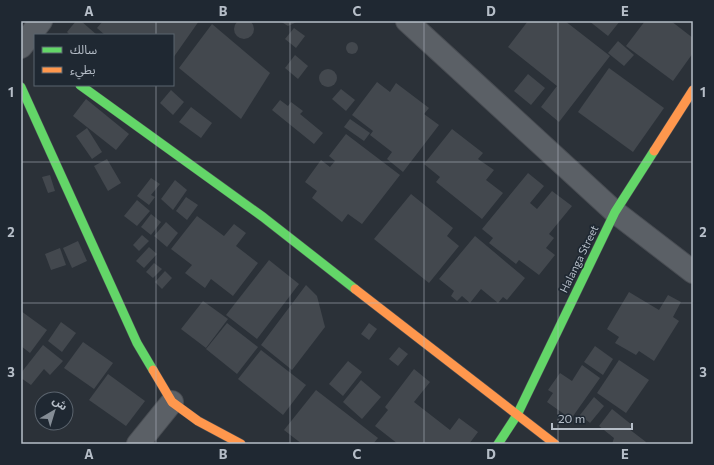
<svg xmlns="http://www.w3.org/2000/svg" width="714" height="465" font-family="Commissioner,'Noto Sans Arabic',sans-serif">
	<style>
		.building { fill: #43484e }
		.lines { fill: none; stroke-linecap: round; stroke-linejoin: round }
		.street-casing { stroke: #494d53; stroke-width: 24 }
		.fast-casing { stroke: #494d53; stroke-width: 10 }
		.slow-casing { stroke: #494d53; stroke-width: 10 }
		.street { stroke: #5b6066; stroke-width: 22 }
		.fast { stroke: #63d668; stroke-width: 9 }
		.slow { stroke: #ff974d; stroke-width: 9 }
		.grid { fill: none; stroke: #b6bec8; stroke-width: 1; stroke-opacity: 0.55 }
		.labels { text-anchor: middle; stroke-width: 3.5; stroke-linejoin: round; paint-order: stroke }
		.street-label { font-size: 11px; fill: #b6bec8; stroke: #1f2832 }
		.neatline { fill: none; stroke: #b6bec8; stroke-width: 1.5 }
		.grid-label { font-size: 13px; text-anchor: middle; font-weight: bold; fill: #b6bec8 }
	</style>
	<rect width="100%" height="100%" fill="#2b3138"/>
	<g class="building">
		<circle cx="244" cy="29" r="10"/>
		<path d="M76,21H81L97,35H70L67,32Z"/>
		<path d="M103,21H199L173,58V35H105L97,28Z"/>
		<path d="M280,21H299L288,26Z"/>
		<path d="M528,21H565L610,56L559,122L541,107L557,86L508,47Z"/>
		<path d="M589,21H620L608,36Z"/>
		<path d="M645,21H671L693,38V53L673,81L626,46Z"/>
		<path d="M212,24L270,73L241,119L179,68Z"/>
		<path d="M294,28L305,36L296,48L285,39Z"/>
		<path d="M618,41L634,55L624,66L608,53Z"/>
		<circle cx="352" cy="48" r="6"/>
		<path d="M295,55L308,66L298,79L285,68Z"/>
		<path d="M609,68L664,108L633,152L578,112Z"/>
		<circle cx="328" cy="78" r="9"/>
		<path d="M528,74L545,88L531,105L514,91Z"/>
		<path d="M377,82L390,92L396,83L429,108L424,114L439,125L403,172L387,159L392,152L370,135L373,131L352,115Z"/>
		<path d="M341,89L355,100L346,111L332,99Z"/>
		<path d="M171,90L184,102L173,115L160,103Z"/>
		<path d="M86,99L129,134L116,150L73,116Z"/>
		<path d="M280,100L288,106L291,102L303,111L300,114L323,133L314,144L272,110Z"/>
		<path d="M191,107L212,123L201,138L179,122Z"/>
		<path d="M350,119L370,133L364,141L344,127Z"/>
		<path d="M87,128L102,152L92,159L76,136Z"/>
		<path d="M452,129L483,153L478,159L494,170L486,180L503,193L482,219L436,182L440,177L424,164Z"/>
		<path d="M346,134L400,175L362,224L348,214L342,222L312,198L317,191L305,182L321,160L330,167L335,161L329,156Z"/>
		<path d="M107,159L121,183L108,191L94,166Z"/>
		<path d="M528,173L544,186L530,203L537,209L552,191L572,206L549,234L554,238L546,248L555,255L539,275L519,260L516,264L489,243L493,238L482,229Z"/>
		<path d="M50,175L55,191L48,193L42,177Z"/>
		<path d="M151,178L160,184L151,195L155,197L149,205L137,196Z"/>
		<path d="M175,180L187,190L173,210L161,199Z"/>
		<path d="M411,194L453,228L447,236L459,246L429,283L374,239Z"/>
		<path d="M186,197L198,205L187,220L176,211Z"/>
		<path d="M137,200L150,211L137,226L124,216Z"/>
		<path d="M151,214L161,222L151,235L141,227Z"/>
		<path d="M197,216L224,236L234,224L246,233L236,246L258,263L233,296L211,279L205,288L185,273L192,265L171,249Z"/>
		<path d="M166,222L178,233L167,247L154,236Z"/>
		<path d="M142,235L149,241L139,251L133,245Z"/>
		<path d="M475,236L525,278L507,300L503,297L498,303L481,289L470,303L462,296L457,301L451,296L454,291L439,279Z"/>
		<path d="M78,241L87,261L72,268L63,248Z"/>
		<path d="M149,247L157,254L144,268L136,261Z"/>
		<path d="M60,248L66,265L51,270L45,254Z"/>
		<path d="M269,260L299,284L257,339L226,315Z"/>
		<path d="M154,263L162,269L153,278L146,272Z"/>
		<path d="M165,271L172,278L162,289L155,282Z"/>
		<path d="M306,285L317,296L325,327L292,370L261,345Z"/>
		<path d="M629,292L659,310L668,295L681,302L673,317L679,321L654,361L639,351L636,355L615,343L619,337L607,329Z"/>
		<path d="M203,301L228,319L206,348L181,329Z"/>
		<path d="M21,311L47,330L30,353L21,346Z"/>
		<path d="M61,322L76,333L62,352L48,341Z"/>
		<path d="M227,323L258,347L237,374L206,349Z"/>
		<path d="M369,323L377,329L369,340L361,334Z"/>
		<path d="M83,342L113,363L94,389L64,368Z"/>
		<path d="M43,345L63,361L50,375L44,369L31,385L21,378V373Z"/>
		<path d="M595,346L613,359L603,375L584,362Z"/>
		<path d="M399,347L408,354L398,366L389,359Z"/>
		<path d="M261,350L306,385L283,415L238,379Z"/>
		<path d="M619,360L649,380L626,413L597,393Z"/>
		<path d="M348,361L362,372L343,396L329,384Z"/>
		<path d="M582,365L600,378L571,419L547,402L553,393L548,390L560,373L572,381Z"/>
		<path d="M414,369L430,382L414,402L450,430L459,418L478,432L469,444H398L375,426L388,410L385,407Z"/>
		<path d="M108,374L145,401L126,426L89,400Z"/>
		<path d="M361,380L381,397L362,419L343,402Z"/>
		<path d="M316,390L378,438L373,444H302L284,430Z"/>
		<path d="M594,397L604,406L590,423L580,415Z"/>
		<path d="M612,409L632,425L629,429L646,442L645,444H612L614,438L599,426Z"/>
	</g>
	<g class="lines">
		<g class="street-casing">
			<g id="street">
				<path d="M407,21L615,212L693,272"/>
				<path d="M21,47L41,21"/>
				<path d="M138,444L172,402"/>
			</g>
		</g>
		<g class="fast-casing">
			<g id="fast">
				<path d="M80,85L263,217L355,289"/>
				<path d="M21,87L137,343L153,370"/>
				<path d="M498,444L517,415L615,212L654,151"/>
			</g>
		</g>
		<g class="slow-casing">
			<g id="slow">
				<path d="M654,151L693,90"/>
				<path d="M355,289L555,444"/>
				<path d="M153,370L172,402L198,421L241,444"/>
			</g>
		</g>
		<use href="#street" class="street"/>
		<use href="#fast" class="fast"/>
		<use href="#slow" class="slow"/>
	</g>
	<path class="grid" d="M156,21V35M290,21V444M424,21V444M558,21V444M156,85V444M21,162H693M21,303H693"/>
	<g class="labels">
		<g class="street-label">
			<text transform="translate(579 259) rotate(-64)" y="4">Halanga Street</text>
		</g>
	</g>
	<rect width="714" height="465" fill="none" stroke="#1f2832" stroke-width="44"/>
	<rect x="34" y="34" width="140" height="52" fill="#1f2832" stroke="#5b646e"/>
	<rect x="42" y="47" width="20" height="6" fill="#63d668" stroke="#5b646e"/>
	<text x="70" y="54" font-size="12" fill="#b6bec8">سالك</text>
	<rect x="42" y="67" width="20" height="6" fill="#ff974d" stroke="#5b646e"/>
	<text x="70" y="74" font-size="12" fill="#b6bec8">بطيء</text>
	<g transform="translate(54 411) rotate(38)"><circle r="19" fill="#1f2832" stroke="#5b646e"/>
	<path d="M0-3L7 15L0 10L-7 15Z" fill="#858d96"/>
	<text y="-6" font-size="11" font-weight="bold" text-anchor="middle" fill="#b6bec8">ش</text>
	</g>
	<path d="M552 423v6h80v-6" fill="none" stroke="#b6bec8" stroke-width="2"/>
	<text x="558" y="423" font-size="12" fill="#b6bec8" stroke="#1f2832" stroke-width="3" paint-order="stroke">20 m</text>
	<rect x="22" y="22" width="670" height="421" class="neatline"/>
	<g class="grid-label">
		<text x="89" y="16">A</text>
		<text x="223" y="16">B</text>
		<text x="357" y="16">C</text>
		<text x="491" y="16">D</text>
		<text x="625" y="16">E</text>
		<text x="11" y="97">1</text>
		<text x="703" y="97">1</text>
		<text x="11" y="237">2</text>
		<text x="703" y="237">2</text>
		<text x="11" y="377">3</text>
		<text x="703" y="377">3</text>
		<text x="89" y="459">A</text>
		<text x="223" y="459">B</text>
		<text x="357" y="459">C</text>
		<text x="491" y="459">D</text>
		<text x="625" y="459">E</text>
	</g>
</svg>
